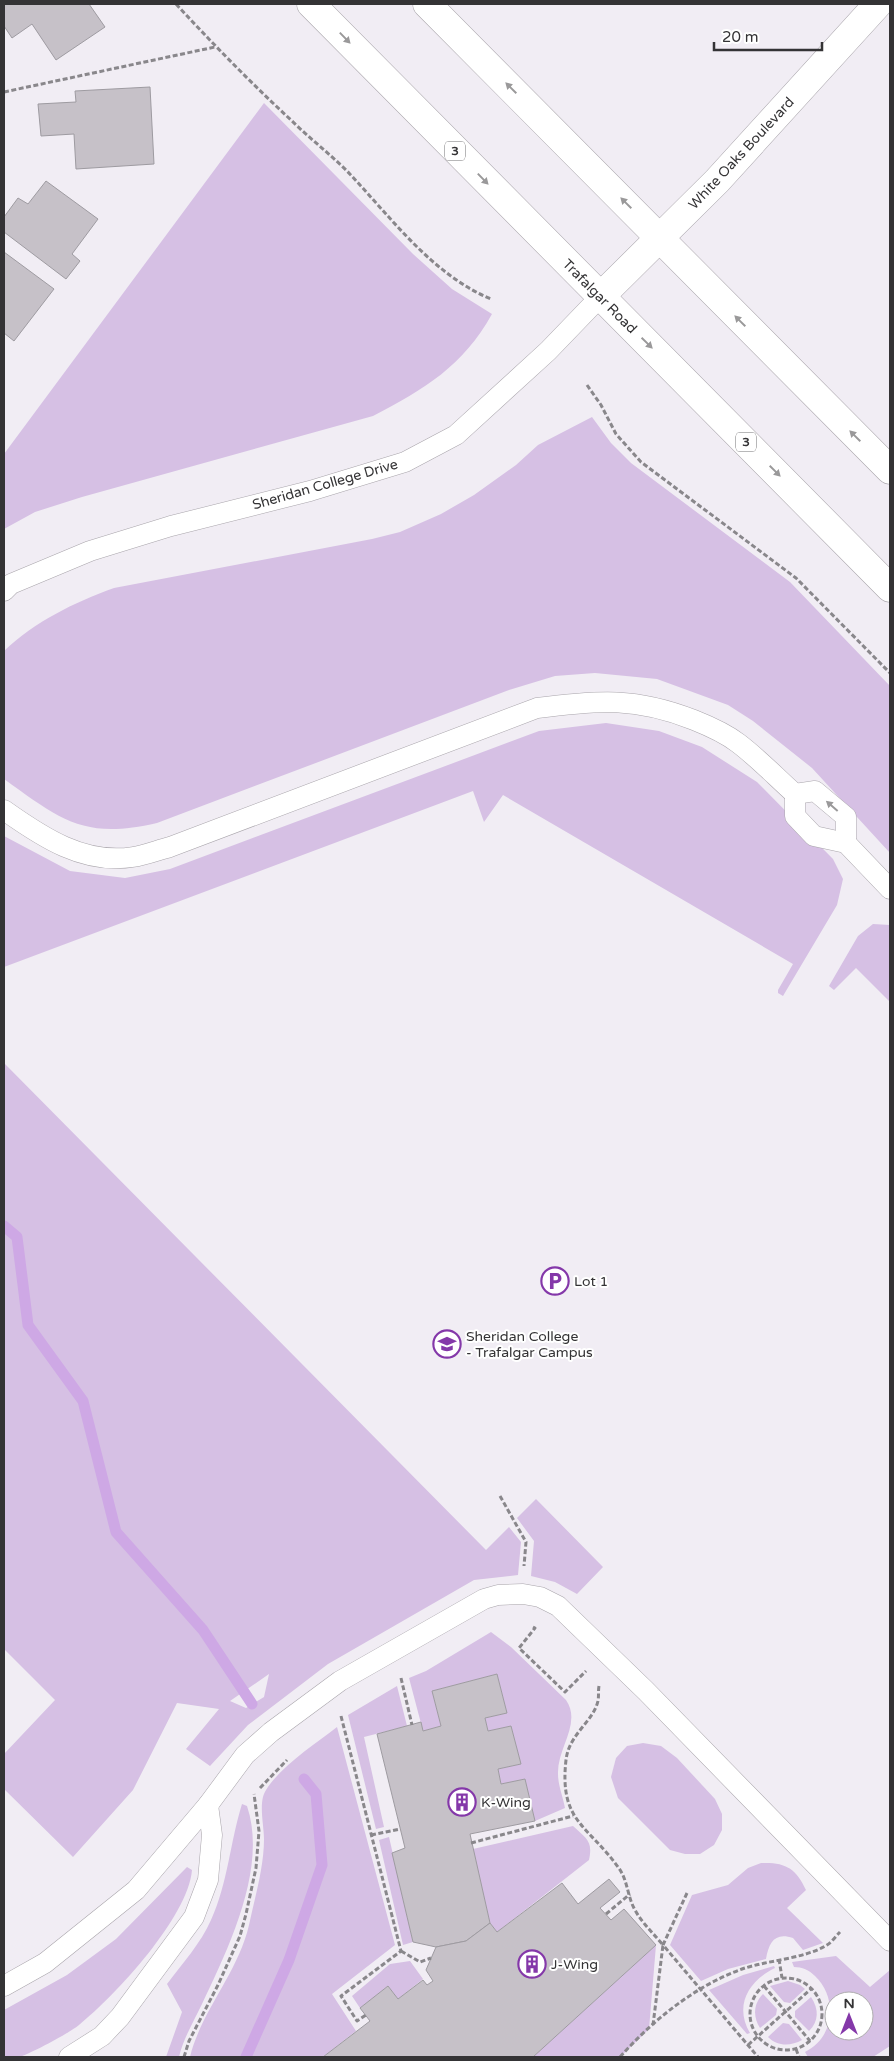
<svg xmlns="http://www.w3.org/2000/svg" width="894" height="2061" font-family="'Varela Round',sans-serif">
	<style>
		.green { fill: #d6c0e4; fill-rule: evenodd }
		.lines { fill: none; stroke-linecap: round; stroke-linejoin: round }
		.stream { stroke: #cea8e5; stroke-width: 11 }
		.building { fill: #c6c1c8; stroke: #9e9ba1 }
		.lane-casing { stroke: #a9a5ab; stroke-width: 21 }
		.street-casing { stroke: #a9a5ab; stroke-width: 29 }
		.primary-casing { stroke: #a9a5ab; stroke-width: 29 }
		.path { stroke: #89878b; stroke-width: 3; stroke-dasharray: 5 2.5; stroke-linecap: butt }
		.lane { stroke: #fff; stroke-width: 20 }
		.street { stroke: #fff; stroke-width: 28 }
		.primary { stroke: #fff; stroke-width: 28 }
		.oneway { fill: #9a999a }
		.labels { text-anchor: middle; stroke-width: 4; stroke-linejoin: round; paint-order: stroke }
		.shield { fill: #fff; stroke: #717072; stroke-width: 1 }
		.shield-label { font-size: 12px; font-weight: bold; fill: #343335 }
		.street-label { font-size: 14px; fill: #343335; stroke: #fff }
		.poi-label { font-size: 14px; fill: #343335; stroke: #fff; text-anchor: start }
	</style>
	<rect width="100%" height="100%" fill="#f1edf4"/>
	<g class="green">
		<path d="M264,103L413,254L452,289L492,314C463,366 425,389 373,416L82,497L35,512L4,529V454Z"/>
		<path d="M592,417L611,443L631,463L790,582L890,686V853L812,768L753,721L728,705L657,679L595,673L555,676L509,690L157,823C84,840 61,820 4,779V651C36,621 73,603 114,588L372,539L400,532L441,514L474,495L516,465L538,445Z"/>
		<path d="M606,723L659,731L702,747L757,782L833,859L843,879L837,905L783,996L778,993V990L793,964L503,795L484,822L473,791L4,967V836L70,871L125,878L170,869L539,731Z"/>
		<path d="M873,924L890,925V1002L856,968L834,990L829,986L858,936Z"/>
		<path d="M4,1063L486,1550L509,1527L521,1542L518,1575L474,1580L328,1664L248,1725L210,1766L186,1749L219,1709L177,1703L133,1790L73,1857L4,1789V1754L55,1700L4,1649ZM269,1674L264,1697L246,1708L230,1701Z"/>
		<path d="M536,1499L603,1567L577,1594L555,1582L531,1576L534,1541L517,1518Z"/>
		<path d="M491,1632L511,1647L566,1700C582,1723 557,1748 558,1774C558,1785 563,1797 565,1808L535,1821L525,1779L501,1784L498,1769L521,1764L511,1726L488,1731L485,1718L507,1713L497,1674L432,1691L441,1726L423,1731L409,1678L426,1671Z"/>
		<path d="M397,1686L407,1726L364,1737L384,1827L376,1829L348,1715Z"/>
		<path d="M337,1727L395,1945L332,1994L356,2031L323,2057H190C201,2011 238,1973 249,1925C255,1897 264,1867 264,1839C264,1825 258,1802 266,1790C280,1767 315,1744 337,1727Z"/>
		<path d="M643,1743L661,1746L677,1758L715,1799L722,1814V1830L714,1845L700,1854H685L670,1850L618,1798L611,1777L616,1758L627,1746Z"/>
		<path d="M242,1804L247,1806C268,1868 228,1949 202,2004C194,2021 183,2039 179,2057H166L182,2012L167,1984C182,1964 201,1943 211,1920C228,1883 230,1842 242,1804Z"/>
		<path d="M573,1826C587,1839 593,1841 589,1860L497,1932L490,1923L473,1849Z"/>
		<path d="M389,1837L413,1942L403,1945L379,1840Z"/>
		<path d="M761,1863C785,1862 796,1868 806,1890L787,1908L823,1943L803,1950L793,1938C775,1932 769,1942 766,1959L728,1969L701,1981L670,1945L692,1895L728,1885L748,1868Z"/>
		<path d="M187,1867L192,1870C188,1917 116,1995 79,2025C71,2032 30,2054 19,2057C15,2058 8,2057 4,2057V2010L67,1975L116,1939Z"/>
		<path d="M656,1945L649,2029L620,2057H533Z"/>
		<path d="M836,1956L870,1987L890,1970V2046L873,2057H808L805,2052C835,2037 838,1998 815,1976C809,1970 802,1967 794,1967L792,1962ZM834,2001H864V2031H834Z"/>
		<path d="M410,1961L423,1979L398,1999L388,1986L360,2008L352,1996L390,1964Z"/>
		<path d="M774,1966L775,1968C748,1981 734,2006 750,2033L747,2034L709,1990L743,1975Z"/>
		<path d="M788,1981L800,1985L805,1989L790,2003L784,2002L770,1986Z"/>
		<path d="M763,1994L777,2009L776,2015L760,2028C753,2017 753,2004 763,1994Z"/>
		<path d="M811,1997C819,2009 819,2021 809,2031L795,2017V2011Z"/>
		<path d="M783,2023L789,2024L802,2040C791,2046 778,2047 768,2037Z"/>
	</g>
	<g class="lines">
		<g class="stream">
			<path d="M4,1226L17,1237L28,1325L83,1401L116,1532L203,1630L252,1704"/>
			<path d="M246,2057L289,1960L322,1865L316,1794L304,1779"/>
		</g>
	</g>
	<g class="building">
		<path d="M4,4H89L105,27L56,60L32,24L12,38L4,26Z"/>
		<path d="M150,87L154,164L76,169L74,134L41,136L38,104L76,102L75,91Z"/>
		<path d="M46,181L98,219L72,254L80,261L66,279L4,232V217L18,198L28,204Z"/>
		<path d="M4,252L54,289L14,341L4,333Z"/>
		<path d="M497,1674L507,1713L485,1718L488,1731L511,1726L521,1764L498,1769L501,1784L525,1779L535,1821L470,1834L490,1923L466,1941L436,1947L413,1942L392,1853L405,1848L377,1734L421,1722L423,1731L441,1726L432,1691Z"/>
		<path d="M609,1879L620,1892L600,1908L611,1920L624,1909L656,1945L533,2057H323L370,2021L360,2008L388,1986L398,1999L423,1980L427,1985L433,1981L426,1970L436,1947L466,1941L490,1923L497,1932L562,1883L578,1904Z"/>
	</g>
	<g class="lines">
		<g class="lane-casing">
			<g id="lane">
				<path d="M4,591L11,584L90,551L171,526L310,491L405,462L456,435L548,351L600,297"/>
				<path d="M795,794V816L814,836L846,843L890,889"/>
				<path d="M795,794L815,791L846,817V843"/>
				<path d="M4,810C42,837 84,865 133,857C146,855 158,850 170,847L537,708C598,700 636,697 694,720C709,726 725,733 738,743C758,758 776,777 795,794"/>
				<path d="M4,1986L45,1963L136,1890L208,1805L245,1755L271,1732L340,1681L484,1599L498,1595L523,1594L540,1597L558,1606L646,1691L890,1941"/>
				<path d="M69,2057L102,2036L120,2017L194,1917L208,1880L212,1835L208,1805"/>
			</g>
		</g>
		<g class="street-casing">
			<path id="street" d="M600,297L717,181L878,4"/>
		</g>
		<g class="primary-casing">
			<g id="primary">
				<path d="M311,4L890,588"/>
				<path d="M427,4L890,470"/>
			</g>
		</g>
		<g class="path">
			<path d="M176,4C213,44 251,83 291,120C309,138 329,153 347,171C391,217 431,274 491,299"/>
			<path d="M4,92L215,47"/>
			<path d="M587,385L601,405L616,434L641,462L796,578L890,673"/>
			<path d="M500,1496L526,1542L524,1566"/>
			<path d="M533,1627L535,1628L519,1648L565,1692L586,1671"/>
			<path d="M401,1678L412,1725"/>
			<path d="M599,1686C598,1691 599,1696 598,1701C593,1722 569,1734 566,1760C559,1822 588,1825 618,1867C628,1880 627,1896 635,1910C642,1923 653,1933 663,1945L653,2025"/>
			<path d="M341,1716L401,1951L341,1996L357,2021L366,2015"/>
			<path d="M260,1788L287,1760"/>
			<path d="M371,1835L400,1829"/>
			<path d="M471,1843L573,1816"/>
			<path d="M687,1893L663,1945L758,2057"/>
			<path d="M606,1914L630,1894"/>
			<path d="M401,1951L420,1962L431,1958"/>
			<path d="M779,1959L782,1978"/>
			<circle cx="786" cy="2014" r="36"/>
			<path d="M764,1986L810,2041"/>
			<path d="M748,2045L812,1988"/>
			<path d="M796,2049L799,2057"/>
			<path d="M184,2057L189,2041L218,1985L240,1936L246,1914L256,1868L259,1831L254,1794"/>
			<path d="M620,2057C653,2020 695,1986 742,1969C768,1960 804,1959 827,1945C832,1942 836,1936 840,1932"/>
		</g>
		<use href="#lane" class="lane"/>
		<use href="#street" class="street"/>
		<use href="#primary" class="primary"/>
	</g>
	<defs><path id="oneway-solid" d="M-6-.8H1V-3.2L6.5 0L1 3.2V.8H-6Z" transform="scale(1.25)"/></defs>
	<g class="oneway">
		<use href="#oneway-solid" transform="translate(345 38) rotate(46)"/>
		<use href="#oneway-solid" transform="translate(511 88) rotate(-135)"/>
		<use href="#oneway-solid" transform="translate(483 179) rotate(46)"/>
		<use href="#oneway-solid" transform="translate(626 203) rotate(-135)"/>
		<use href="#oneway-solid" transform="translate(740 321) rotate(-135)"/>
		<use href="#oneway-solid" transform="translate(647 343) rotate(44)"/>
		<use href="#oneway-solid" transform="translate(855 436) rotate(-135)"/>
		<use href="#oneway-solid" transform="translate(775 471) rotate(45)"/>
		<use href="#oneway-solid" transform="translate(832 806) rotate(-139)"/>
	</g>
	<defs>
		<g id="parking-ring" transform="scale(1.4375)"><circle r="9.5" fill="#fff" stroke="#8438a9" stroke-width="1.5"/><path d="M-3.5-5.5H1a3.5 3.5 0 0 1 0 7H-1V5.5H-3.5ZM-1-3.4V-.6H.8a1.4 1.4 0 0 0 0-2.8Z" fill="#8438a9"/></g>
		<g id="university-ring" transform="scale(1.4375)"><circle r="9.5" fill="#fff" stroke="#8438a9" stroke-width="1.5"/><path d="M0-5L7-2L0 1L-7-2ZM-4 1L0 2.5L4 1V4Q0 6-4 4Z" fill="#8438a9"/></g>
		<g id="building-ring" transform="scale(1.4375)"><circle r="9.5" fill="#fff" stroke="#8438a9" stroke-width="1.5"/><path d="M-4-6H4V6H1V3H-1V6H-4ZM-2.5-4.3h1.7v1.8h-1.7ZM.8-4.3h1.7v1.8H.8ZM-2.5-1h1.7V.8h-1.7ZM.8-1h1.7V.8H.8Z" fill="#8438a9"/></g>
	</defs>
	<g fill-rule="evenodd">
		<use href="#parking-ring" x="555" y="1281"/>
		<use href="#university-ring" x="447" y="1344"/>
		<use href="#building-ring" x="462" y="1802"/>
		<use href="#building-ring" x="532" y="1964"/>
	</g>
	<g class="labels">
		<g class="shield">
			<rect x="445" y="141.5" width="20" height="19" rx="4"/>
			<rect x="736" y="432.5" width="20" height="19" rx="4"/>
		</g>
		<g class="shield-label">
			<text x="455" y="155">3</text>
			<text x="746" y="446">3</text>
		</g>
		<g class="street-label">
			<text transform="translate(741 153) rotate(-47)" y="5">White Oaks Boulevard</text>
			<text transform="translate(600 296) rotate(45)" y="5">Trafalgar Road</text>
			<text transform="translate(325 484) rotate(-16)" y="5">Sheridan College Drive</text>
		</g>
		<g class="poi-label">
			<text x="574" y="1286">Lot 1</text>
			<text x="466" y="1341">Sheridan College<tspan x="466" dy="16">- Trafalgar Campus</tspan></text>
			<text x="481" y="1807">K-Wing</text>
			<text x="551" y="1969">J-Wing</text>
		</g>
	</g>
	<rect width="894" height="2061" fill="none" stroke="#343335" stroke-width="10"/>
	<g transform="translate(849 2016)"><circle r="24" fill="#ffffff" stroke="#aeadae"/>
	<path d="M0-4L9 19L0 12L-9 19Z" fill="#8438a9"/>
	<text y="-8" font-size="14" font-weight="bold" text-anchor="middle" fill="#343335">N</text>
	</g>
	<path d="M714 42v8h108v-8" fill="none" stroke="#343335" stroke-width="2.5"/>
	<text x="722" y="42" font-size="15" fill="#343335" stroke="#ffffff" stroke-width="4" paint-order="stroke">20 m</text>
</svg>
